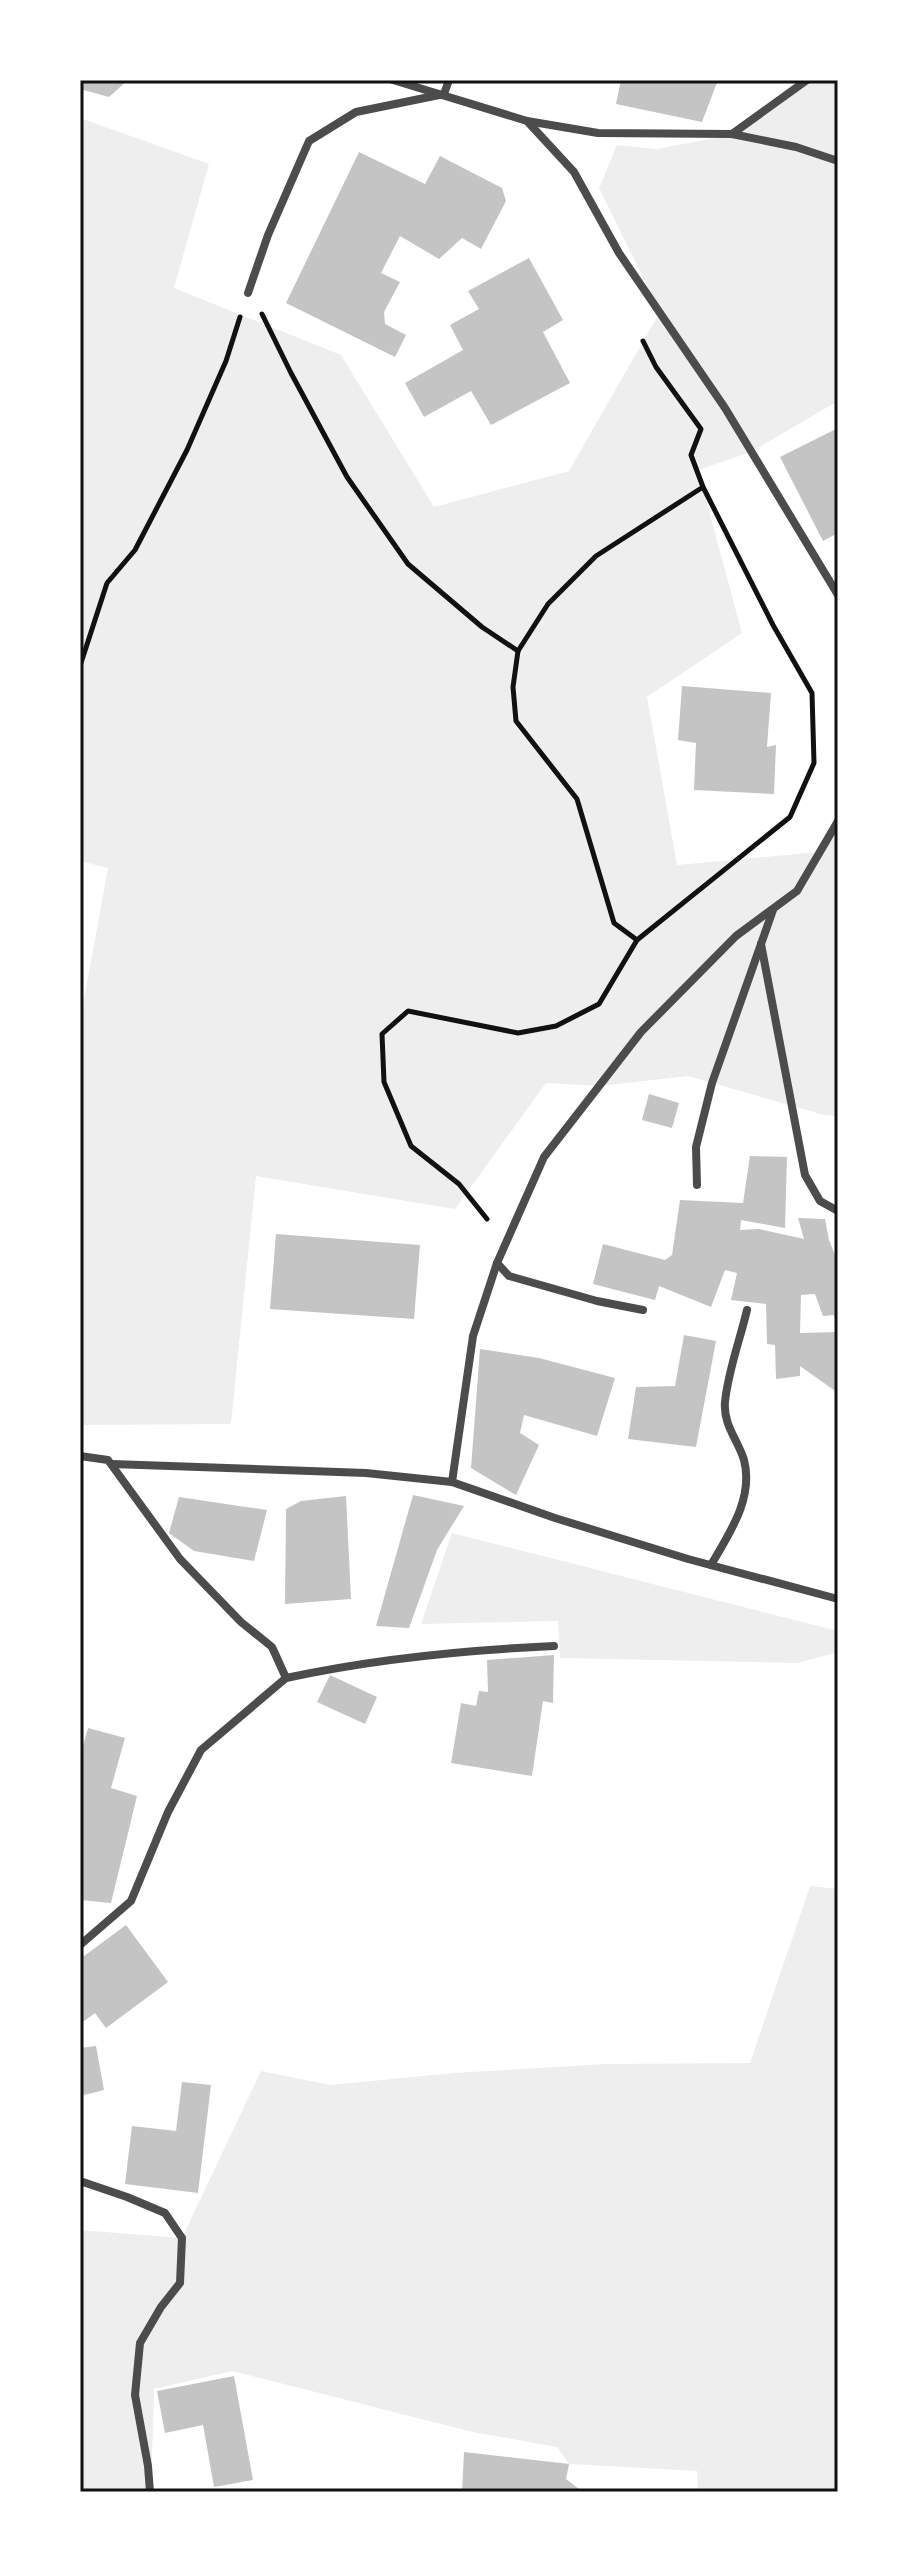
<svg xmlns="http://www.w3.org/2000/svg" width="918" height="2572" font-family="'Golos Text',sans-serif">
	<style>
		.green { fill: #eee }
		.building { fill: #c4c4c4 }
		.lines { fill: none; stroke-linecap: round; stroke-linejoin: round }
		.path { stroke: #111; stroke-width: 5 }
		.minor { stroke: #4c4c4c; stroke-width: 8 }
		.neatline { fill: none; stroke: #111; stroke-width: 3 }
	</style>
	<rect width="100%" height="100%" fill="#fff"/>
	<g class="green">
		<path d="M807,80H838V401L751,452L698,470L742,633L647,697L677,865L819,852L838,831V1116L824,1115L688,1076L600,1086L546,1083L455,1209L256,1176L231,1424L80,1425V1021L108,868L80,861V118L209,164L174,288L341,355L434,507L569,471L660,312L599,188L617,145L656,149L732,135Z"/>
		<path d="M452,1533L838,1631V1652L798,1663L560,1658L558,1621L421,1624Z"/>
		<path d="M810,1886L838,1889V2492H698L697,2471L569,2464L557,2447L473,2432L232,2371L154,2389L151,2492H80V2230L182,2238L261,2071L330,2085L454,2073L606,2064L750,2063Z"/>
	</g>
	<g class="building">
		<path d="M80,80H128L109,97L80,89Z"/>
		<path d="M621,80H718L702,122L616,104Z"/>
		<path d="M359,152L425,184L440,156L502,188L506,201L481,249L462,238L439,259L400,236L381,273L400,282L384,312L385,324L406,335L395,357L286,303Z"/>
		<path d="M529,258L563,320L543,332L570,383L491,425L471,391L424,417L405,383L463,350L450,325L479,309L468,291Z"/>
		<path d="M838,428V533L823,541L780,457Z"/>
		<path d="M682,686L771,693L767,747L776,745L774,794L694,790L696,743L678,740Z"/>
		<path d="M649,1094L679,1103L672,1128L642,1120Z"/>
		<path d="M750,1156L787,1157L785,1228L741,1220L740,1230L759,1229L804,1239L798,1218L825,1219L829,1240L838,1263V1331L834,1315L823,1316L815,1294L801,1295L800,1333L837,1332L838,1393L800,1366V1376L776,1379L775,1345L767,1344L766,1304L731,1300L737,1273L725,1270L711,1307L659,1286L655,1300L593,1284L603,1244L665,1260L672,1255L680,1200L743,1203Z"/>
		<path d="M276,1234L420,1245L414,1319L270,1309Z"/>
		<path d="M684,1335L716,1341L696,1447L628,1439L636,1387L675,1386Z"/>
		<path d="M480,1349L539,1358L615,1378L597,1436L524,1415L520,1433L539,1445L516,1495L471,1468Z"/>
		<path d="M413,1495L464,1506L437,1550L409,1628L376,1626Z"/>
		<path d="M346,1496L351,1599L285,1604L286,1509L301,1501Z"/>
		<path d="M179,1497L267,1510L254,1561L194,1551L169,1533Z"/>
		<path d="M554,1655L553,1703L543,1701L532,1776L451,1763L461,1703L476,1706L479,1691L488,1692L487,1660Z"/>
		<path d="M330,1675L377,1697L365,1724L317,1702Z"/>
		<path d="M88,1728L125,1738L111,1788L137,1796L111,1903L80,1900V1757Z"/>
		<path d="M126,1925L168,1982L106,2028L95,2013L80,2024V1959Z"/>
		<path d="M96,2046L104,2090L80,2096V2048Z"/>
		<path d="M182,2082L211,2085L198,2193L125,2184L132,2126L176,2131Z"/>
		<path d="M234,2376L253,2480L214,2487L203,2425L165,2433L157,2391Z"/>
		<path d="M464,2452L569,2464L566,2479L583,2492H462Z"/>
	</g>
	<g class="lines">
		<g class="path">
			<path d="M262,314L291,373L347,477L408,564L482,627L518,651"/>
			<path d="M643,341L656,367L701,429L691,455L703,487L773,625L812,693L814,763L790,817L637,940L614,923L577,799L516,721L513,687L518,651L548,604L596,556L703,487"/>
			<path d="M80,666L107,583L135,550L187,450L226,361L240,317"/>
			<path d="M487,1219L459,1184L411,1146L384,1082L382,1034L408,1011L518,1033L556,1026L599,1004L637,940"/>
		</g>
		<g class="minor">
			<path d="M393,80L527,121L598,133L732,134L796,147L838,161"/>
			<path d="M527,121L574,172L619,253L725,408L838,595"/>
			<path d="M732,134L807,80"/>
			<path d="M248,293L268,235L309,141L356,112L444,94L449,80"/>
			<path d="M761,944L805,1175L820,1201L838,1211"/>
			<path d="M697,1185L696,1147L712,1083L773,910"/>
			<path d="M497,1263L509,1276L597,1301L643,1310"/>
			<path d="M80,1456L108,1460L180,1559L241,1622L272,1647L286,1678L201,1750L168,1812L131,1901L80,1945"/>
			<path d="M112,1464L366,1473L452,1482L555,1518L688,1559L838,1599"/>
			<path d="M452,1482L473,1336L497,1263L544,1157L641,1032L736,936L797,891L838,821"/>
			<path d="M711,1565C729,1534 754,1498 744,1460C738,1440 723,1425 725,1402C728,1371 740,1340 747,1310"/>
			<path d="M286,1678C373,1659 464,1650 554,1646"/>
			<path d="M80,2181L127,2197L165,2213L182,2238L180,2283L161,2307L140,2343L135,2395L148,2466L150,2492"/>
		</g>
	</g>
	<rect width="918" height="2572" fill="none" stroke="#ffffff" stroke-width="164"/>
	<rect x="82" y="82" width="754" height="2408" class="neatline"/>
</svg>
